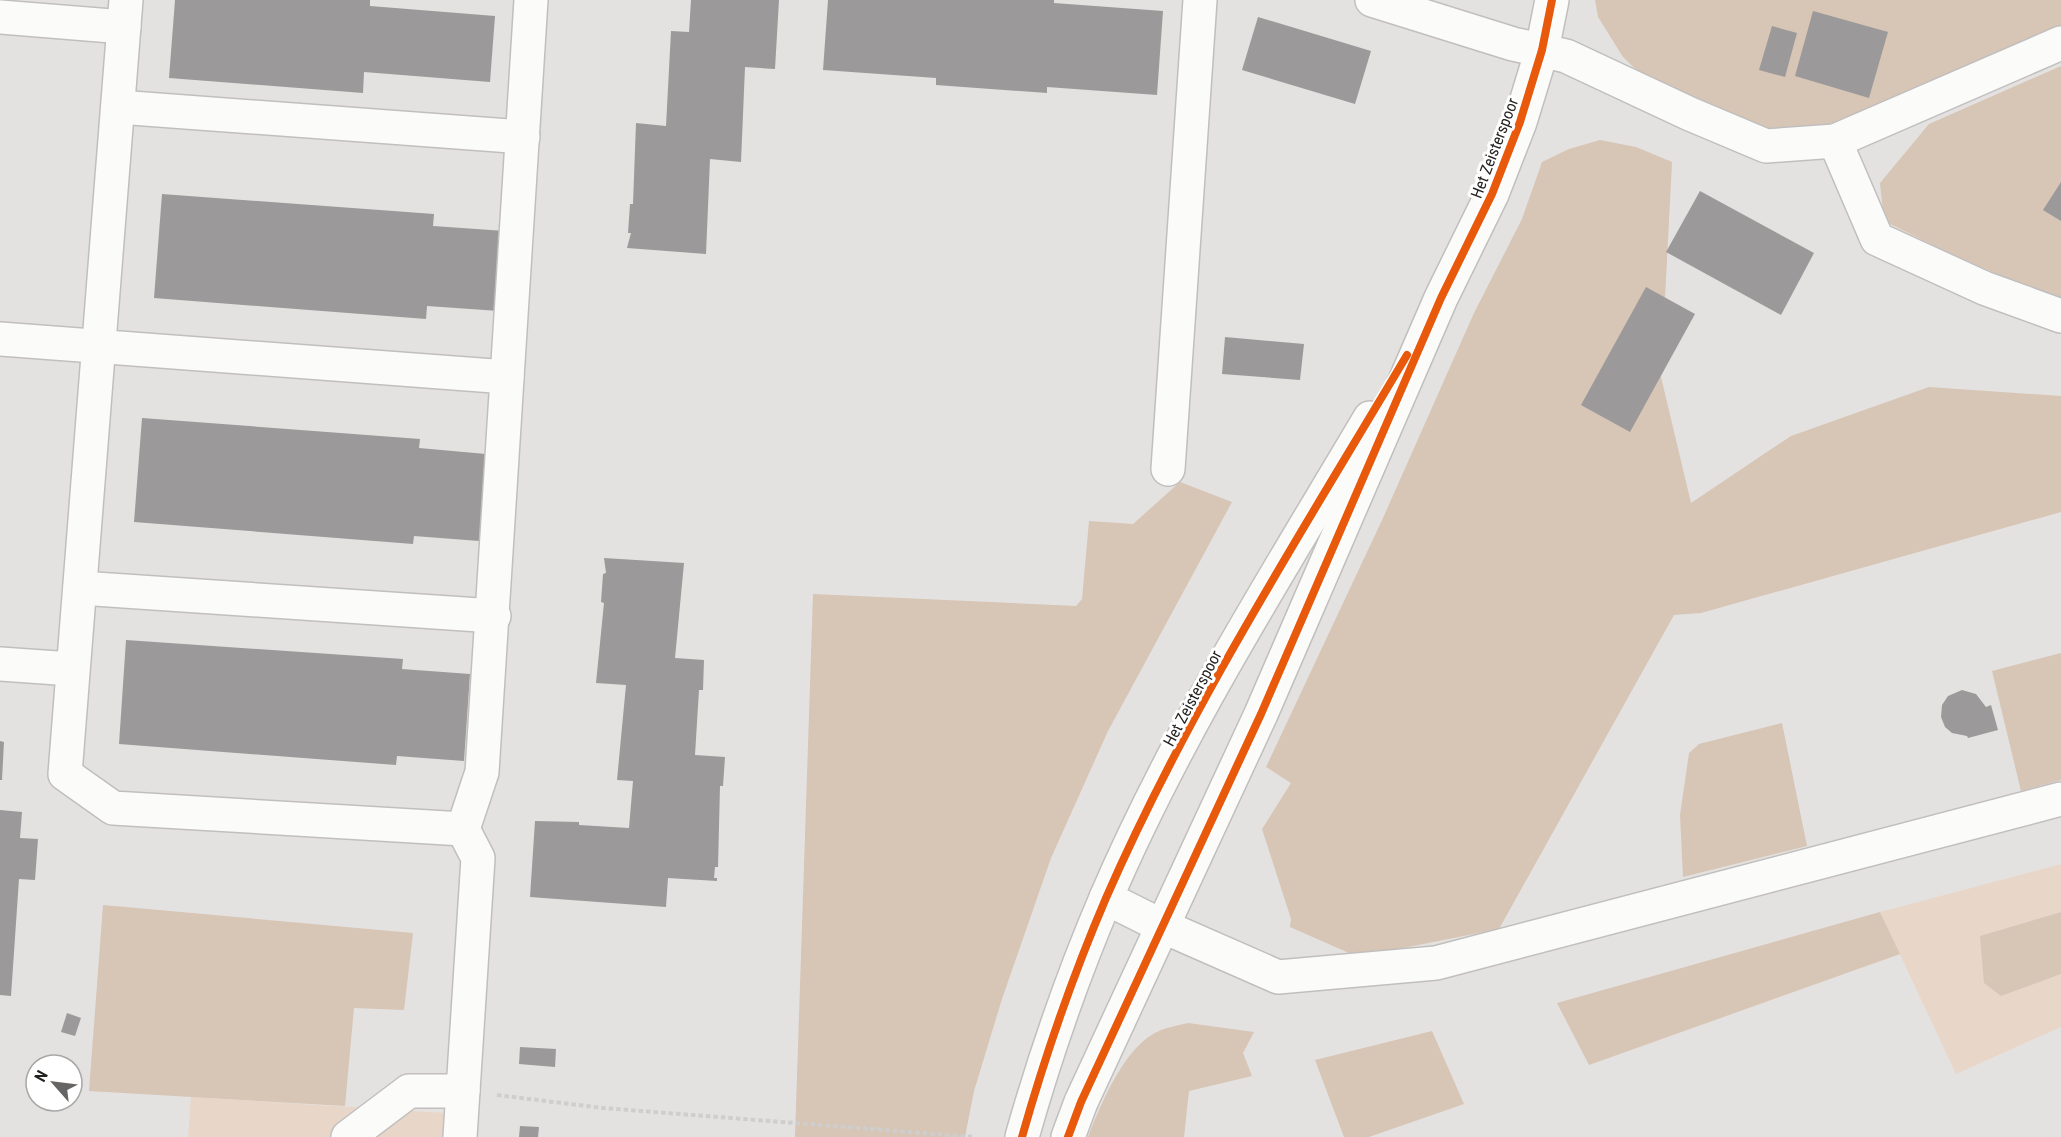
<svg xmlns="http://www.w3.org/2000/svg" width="2061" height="1137" font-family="'Roboto Condensed',sans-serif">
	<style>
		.green { fill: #e8d7c9 }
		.forest { fill: #d7c5b5 }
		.building { fill: #9b999a }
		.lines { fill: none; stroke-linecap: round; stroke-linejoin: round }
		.minor-casing { stroke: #c1bfbe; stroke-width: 36 }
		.path { stroke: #cfcece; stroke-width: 4; stroke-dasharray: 4.5 3; stroke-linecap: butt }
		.minor { stroke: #fbfbfa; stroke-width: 33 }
		.cycleway-casing { stroke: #fff; stroke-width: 11 }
		.cycleway { stroke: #e8590c; stroke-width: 8 }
		.labels { text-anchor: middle; stroke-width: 6; stroke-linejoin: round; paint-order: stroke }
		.street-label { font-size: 16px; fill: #232221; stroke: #fff }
	</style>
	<rect width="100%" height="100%" fill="#e4e2e0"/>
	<g class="green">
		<path d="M2061,864V912L1980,936L2001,996L2061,974V1027L1956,1074L1880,912Z"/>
		<path d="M191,1097L463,1114L461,1137H188Z"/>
	</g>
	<g class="forest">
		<path d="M1595,0H2061V30L1838,125L1794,133L1735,130L1654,87L1623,57L1598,17Z"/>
		<path d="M2061,66V303L1943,250L1884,221L1880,183L1929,124Z"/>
		<path d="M1600,140L1636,147L1672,162L1661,377L1691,503L1791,436L1929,387L2061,396V512L1701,613L1674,615L1499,929L1358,957L1290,927L1291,919L1262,829L1291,783L1266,767L1383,518L1474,313L1522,219L1542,162L1569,149Z"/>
		<path d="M1180,482L1232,502L1108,731L1051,858L1002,999L974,1091L965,1137H795L813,594L1076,606L1082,599L1089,521L1133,524Z"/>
		<path d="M2061,653V780L2021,791L1992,671Z"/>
		<path d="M1782,723L1807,846L1683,877L1680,815L1689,753L1699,744Z"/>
		<path d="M103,905L413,933L404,1010L354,1008L345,1106L89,1091Z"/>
		<path d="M1880,912L1900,954L1589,1065L1557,1003Z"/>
		<path d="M2061,912V974L2001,996L1984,983L1980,936Z"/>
		<path d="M1188,1023L1254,1032L1243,1053L1252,1076L1189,1091L1184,1137H1088C1101,1104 1125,1044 1161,1030C1169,1027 1179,1025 1188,1023Z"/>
		<path d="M1432,1031L1464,1104L1369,1137H1344L1315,1060Z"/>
	</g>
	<g class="building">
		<path d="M175,0H370V6L495,16L490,82L364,72L363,93L169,78Z"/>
		<path d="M691,0H779L775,69L745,67L741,162L710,159L706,254L627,248L631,233H628L630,204H633L636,123L666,126L671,31L689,32Z"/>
		<path d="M828,0H1054V3L1163,11L1157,95L1047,87V93L936,85V78L823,70Z"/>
		<path d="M1813,11L1888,32L1869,98L1795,76Z"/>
		<path d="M1258,17L1371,51L1355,104L1242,70Z"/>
		<path d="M1772,26L1797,33L1785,77L1759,70Z"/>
		<path d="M2061,182V221L2043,210Z"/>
		<path d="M1700,191L1814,253L1781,315L1666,252Z"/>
		<path d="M162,194L434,214L433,226L505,231L499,311L427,306L426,319L154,298Z"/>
		<path d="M1646,287L1695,314L1630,432L1581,405Z"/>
		<path d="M1225,337L1304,344L1300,380L1222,374Z"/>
		<path d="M142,418L420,439L419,448L486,454L479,541L414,536L413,544L134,522Z"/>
		<path d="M604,558L684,563L675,658L704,660L703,690H699L695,755L725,757L723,786H720L718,867H715L714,878H717V881L668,878L666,907L530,897L535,821L579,822V825L629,828L633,781L617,780L626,685L596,683L604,603L601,602L603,574L606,573Z"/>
		<path d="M126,640L403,659L402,669L470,674L464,761L397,756L396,765L119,744Z"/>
		<path d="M1962,690L1976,694L1986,707L1991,705L1998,730L1968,738L1967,736L1952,733L1945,727L1941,717L1942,705L1948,696Z"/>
		<path d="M0,741L4,742L2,780H0Z"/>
		<path d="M0,810L22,812L20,838L38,839L35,880L19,879L11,996L0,995Z"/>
		<path d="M67,1013L81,1018L75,1036L61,1032Z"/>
		<path d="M520,1047L556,1049L555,1067L519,1064Z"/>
		<path d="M520,1126L539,1127L538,1137H519Z"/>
	</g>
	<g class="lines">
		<g class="minor-casing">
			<g id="minor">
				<path d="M126,0L65,774L113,808L463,829L482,772L531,0"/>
				<path d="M1372,0L1513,44L1566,56L1690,114L1766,146L1835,141L2061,43"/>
				<path d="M0,17L124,27"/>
				<path d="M118,107L523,137"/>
				<path d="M1835,141L1877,239L1984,288L2061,316"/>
				<path d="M0,339L507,377"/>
				<path d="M1168,469L1200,0"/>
				<path d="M80,588L494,616"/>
				<path d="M0,664L72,669"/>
				<path d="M1106,898L1162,926L1278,977L1436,963L2061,799"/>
				<path d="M348,1137L409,1091H463"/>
				<path d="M460,1137L478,858L463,829"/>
				<path d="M1022,1137C1045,1056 1073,975 1106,898C1178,730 1277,575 1370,418"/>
				<path d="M1068,1137L1081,1102L1261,714L1441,298L1492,194L1520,122L1542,50L1552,0"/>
			</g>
		</g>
		<path class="path" d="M497,1095L603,1108L974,1137"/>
		<use href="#minor" class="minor"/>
		<g class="cycleway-casing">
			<g id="cycleway">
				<path d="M1022,1137C1045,1056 1073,975 1106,898C1189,708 1302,532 1407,355"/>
				<path d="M1068,1137L1081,1102L1261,714L1441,298L1492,194L1520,122L1542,50L1552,0"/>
			</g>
		</g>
		<use href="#cycleway" class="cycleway"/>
	</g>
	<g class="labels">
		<g class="street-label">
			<text transform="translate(1494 148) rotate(-69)" y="6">Het Zeisterspoor</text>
			<text transform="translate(1192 698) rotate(-62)" y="6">Het Zeisterspoor</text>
		</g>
	</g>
	<g transform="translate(54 1083) rotate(298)"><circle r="28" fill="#ffffff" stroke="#a7a7a6" stroke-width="1.5"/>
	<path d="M0-4.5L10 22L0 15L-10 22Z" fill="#676564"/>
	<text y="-9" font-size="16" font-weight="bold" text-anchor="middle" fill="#232221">N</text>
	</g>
</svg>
